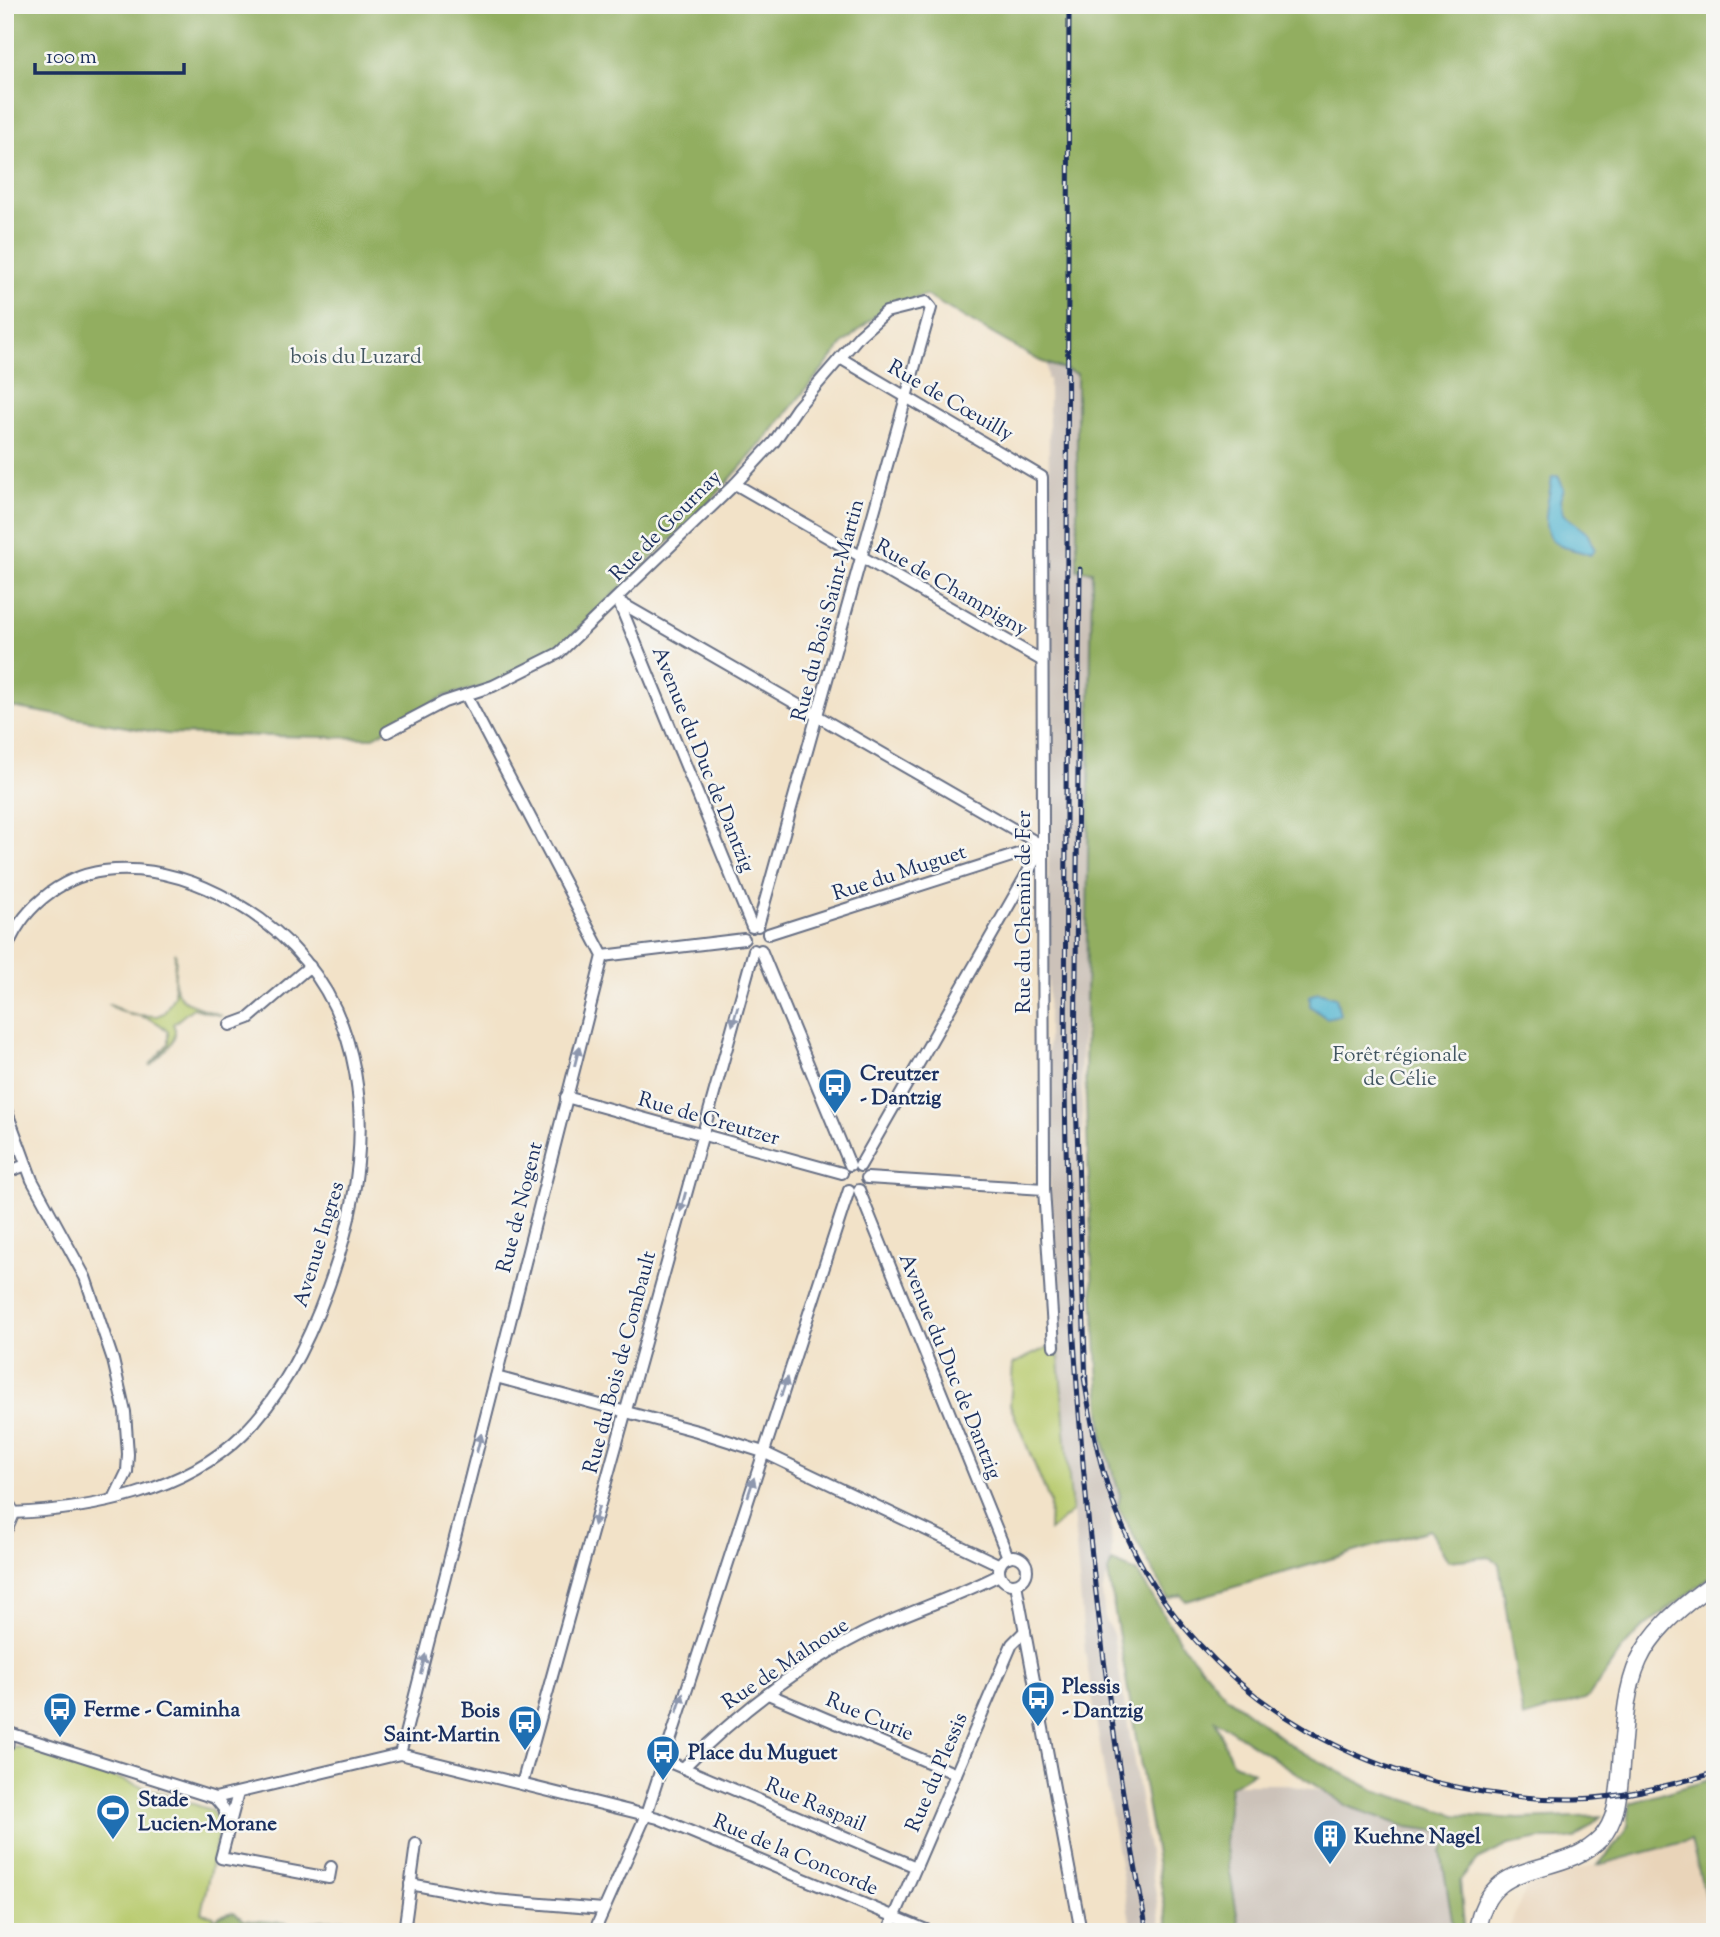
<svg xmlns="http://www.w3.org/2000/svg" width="1720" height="1937" font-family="'Sorts Mill Goudy',serif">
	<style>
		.built { fill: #e9d4b9 }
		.industrial { fill: #ccc2b9 }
		.green { fill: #b8ca6d; stroke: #6a7c66; stroke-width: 2 }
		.forest { fill: #92ae60; stroke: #566e5f; stroke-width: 2 }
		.water { fill: #50b3cf; stroke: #367196; stroke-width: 2 }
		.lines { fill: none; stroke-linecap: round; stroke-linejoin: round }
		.street-casing { stroke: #666e83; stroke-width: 14 }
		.secondary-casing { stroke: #666e83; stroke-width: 19 }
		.street { stroke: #fff; stroke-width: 10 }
		.secondary { stroke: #fff; stroke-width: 16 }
		.rail-casing { stroke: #1b2f5e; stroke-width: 5 }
		.rail { stroke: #f6f6f2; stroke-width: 2.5; stroke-dasharray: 8; stroke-linecap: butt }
		.oneway { fill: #8d97ae }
		.labels { text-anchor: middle; stroke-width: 5; stroke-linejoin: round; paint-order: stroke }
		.park-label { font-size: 21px; fill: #425662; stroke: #f6f6f2 }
		.street-label { font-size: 21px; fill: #1b2f5e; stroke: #f6f6f2 }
		.poi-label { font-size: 21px; font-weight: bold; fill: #1b2f5e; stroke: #f6f6f2; text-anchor: start }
	</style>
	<rect width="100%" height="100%" fill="#f6f6f2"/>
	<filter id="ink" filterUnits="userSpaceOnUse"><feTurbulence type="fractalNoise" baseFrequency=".0143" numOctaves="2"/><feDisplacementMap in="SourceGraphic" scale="14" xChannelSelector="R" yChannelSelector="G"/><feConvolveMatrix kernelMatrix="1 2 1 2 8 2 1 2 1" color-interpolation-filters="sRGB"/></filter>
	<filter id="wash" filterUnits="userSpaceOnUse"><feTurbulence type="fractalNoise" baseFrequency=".00686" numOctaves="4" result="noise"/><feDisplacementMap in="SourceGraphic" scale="28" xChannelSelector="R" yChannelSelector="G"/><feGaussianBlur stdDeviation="1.57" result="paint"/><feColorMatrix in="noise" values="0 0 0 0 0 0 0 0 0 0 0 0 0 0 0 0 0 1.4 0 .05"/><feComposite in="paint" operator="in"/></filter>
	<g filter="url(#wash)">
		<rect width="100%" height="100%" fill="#f2e2c8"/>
		<path class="built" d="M1691,1840L1714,1932H1506L1529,1883Z"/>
		<g class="industrial">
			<path d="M1075,146L1077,569L1092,571L1089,947L1081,1062L1085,1210L1093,1400L1121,1499L1111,1514L1112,1562L1102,1593L1105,1620L1113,1634L1162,1932H1132L1106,1783L1085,1651L1052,1265L1048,1116L1049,379H1047V365L1057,349Z"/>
			<path d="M1238,1784H1280L1334,1793L1436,1825L1458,1932H1240L1225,1843L1230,1787Z"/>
		</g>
		<g class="green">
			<path d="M175,952C177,963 173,976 175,986C180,1007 206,1008 222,1016L193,1008L173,1024C182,1040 160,1055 149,1066L168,1044V1032C150,1011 130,1020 108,1004L131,1015L157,1016L164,1013L174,996Z"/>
			<path d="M1050,1346H1058L1072,1512L1049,1531L1050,1502L1010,1405L1013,1364Z"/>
			<path d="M15,1747L32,1749L211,1810L220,1825L201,1913L214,1916L212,1932H5V1758Z"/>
		</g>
		<g class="forest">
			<path d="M5,5H1715V1574L1641,1629L1622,1649L1588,1698L1523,1718L1499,1564L1490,1557L1448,1561L1430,1530L1186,1601L1181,1595L1168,1599L1118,1507L1120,1495L1103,1440L1093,1297L1085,1073L1092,571L1077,570V374L1040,361L925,295L881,311L843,344L762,443L708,504L555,651L487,686L445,696L372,738L167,734L5,706Z"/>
			<path d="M1112,1562L1137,1572L1183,1646L1226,1696L1296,1749L1374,1790L1455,1815L1519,1819L1601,1816L1575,1839H1540L1509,1845L1477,1860L1460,1881L1464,1926H1453L1441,1852L1453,1833L1407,1827L1347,1806L1215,1720L1232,1762L1254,1772L1230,1787L1225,1843L1240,1932H1169L1108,1572Z"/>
			<path d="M1715,1778V1932H1714L1691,1840L1598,1865L1619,1841L1628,1826L1630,1803Z"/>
			<path d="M234,1912L243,1920L287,1923L295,1927C308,1918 345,1920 361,1920L360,1932H209C212,1918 221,1914 234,1912Z"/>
		</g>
		<g class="water">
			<path d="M1558,476L1564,489L1560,500L1563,514L1587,533L1595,550L1590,555C1581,551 1572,550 1563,547C1534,537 1550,499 1552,477Z"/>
			<path d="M1318,992L1336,997L1340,1015L1326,1018L1310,1006V996Z"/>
		</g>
	</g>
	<g filter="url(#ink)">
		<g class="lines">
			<g class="street-casing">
				<g id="street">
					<path d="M840,358L1042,477L1044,1189L1054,1346"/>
					<path d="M735,484L1041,660"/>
					<path d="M616,600L1043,846"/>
					<path d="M620,605L752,927"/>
					<path d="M387,732L444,702L493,686L559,653L735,484L774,442L797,408L860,335L886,312L926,302L931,308L758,926"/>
					<path d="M768,934L1043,846"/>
					<path d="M761,950L850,1165"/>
					<path d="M5,954C19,910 59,877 104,871C151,865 194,879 234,902C380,986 380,1146 328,1288C309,1340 283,1395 243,1434C184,1492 91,1510 11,1513"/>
					<path d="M603,956L744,939"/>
					<path d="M230,1025L249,1018L310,966"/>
					<path d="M566,1097L842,1173"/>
					<path d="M5,1107L32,1180L85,1277L113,1360L125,1412L128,1454L127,1472L114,1499"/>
					<path d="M860,1166L1041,849"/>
					<path d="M5,1173L26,1165"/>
					<path d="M867,1178L1044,1189"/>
					<path d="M859,1190L1008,1557"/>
					<path d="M496,1377L697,1431L763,1452L1000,1565"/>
					<circle cx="1013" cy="1570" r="14"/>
					<path d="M1016,1584L1081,1932"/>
					<path d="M768,1694L956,1774"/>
					<path d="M6,1732L215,1798L400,1754L658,1818L931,1932"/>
					<path d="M400,1754L603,956L466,695"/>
					<path d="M662,1759L916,1867"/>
					<path d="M683,1768C735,1716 795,1668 862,1634C906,1612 955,1598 999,1575"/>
					<path d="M522,1784L754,950"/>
					<path d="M238,1793L221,1858L329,1878L331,1867"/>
					<path d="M215,1798L224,1809L229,1826"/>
					<path d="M410,1884L495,1900L603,1909"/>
					<path d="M404,1932L416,1844"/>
					<path d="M594,1932L646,1815L849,1190"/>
					<path d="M888,1932L1012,1644L1025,1631"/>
				</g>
			</g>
			<g class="secondary-casing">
				<g id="secondary">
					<path d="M5,1502L11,1513L5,1527"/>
					<path d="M5,1730V1744"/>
					<path d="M1477,1932C1487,1852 1560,1881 1601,1838C1616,1821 1618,1799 1620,1778C1628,1674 1625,1646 1715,1582"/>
				</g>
			</g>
			<use href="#street" class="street"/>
			<use href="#secondary" class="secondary"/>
			<g class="rail-casing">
				<g id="rail">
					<path d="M1069,5L1065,1085C1068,1370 1094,1652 1147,1932"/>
					<path d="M1080,569L1075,1070L1086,1386"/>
					<path d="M1084,1377C1092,1428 1101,1477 1122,1525C1198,1703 1386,1801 1575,1799C1623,1798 1669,1785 1715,1773"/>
				</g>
			</g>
			<use href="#rail" class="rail"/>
		</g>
		<defs><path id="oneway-solid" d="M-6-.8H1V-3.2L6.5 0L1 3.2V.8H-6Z" transform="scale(1.75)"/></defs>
		<g class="oneway">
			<use href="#oneway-solid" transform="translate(735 1016) rotate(106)"/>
			<use href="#oneway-solid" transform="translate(577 1056) rotate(-76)"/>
			<use href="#oneway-solid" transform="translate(683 1202) rotate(105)"/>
			<use href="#oneway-solid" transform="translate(784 1387) rotate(-72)"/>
			<use href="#oneway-solid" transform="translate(479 1443) rotate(-76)"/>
			<use href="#oneway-solid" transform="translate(751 1487) rotate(-72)"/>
			<use href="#oneway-solid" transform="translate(596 1516) rotate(105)"/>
			<use href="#oneway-solid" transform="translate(423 1664) rotate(-76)"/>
			<use href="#oneway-solid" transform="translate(680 1703) rotate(-72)"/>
		</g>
	</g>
	<defs>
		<g id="bus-pin" transform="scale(1.75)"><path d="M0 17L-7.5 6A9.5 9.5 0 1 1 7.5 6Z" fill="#1f6fb2" stroke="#f6f6f2"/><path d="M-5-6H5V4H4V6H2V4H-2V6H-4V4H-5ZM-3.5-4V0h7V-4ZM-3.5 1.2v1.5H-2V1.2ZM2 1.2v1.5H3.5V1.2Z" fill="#fff"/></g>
		<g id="stadium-pin" transform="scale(1.75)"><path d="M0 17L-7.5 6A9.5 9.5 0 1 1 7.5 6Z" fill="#1f6fb2" stroke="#f6f6f2"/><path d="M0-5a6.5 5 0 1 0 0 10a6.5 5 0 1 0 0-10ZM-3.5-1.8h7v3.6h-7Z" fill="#fff"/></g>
		<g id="building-pin" transform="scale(1.75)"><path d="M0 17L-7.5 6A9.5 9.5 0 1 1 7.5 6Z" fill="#1f6fb2" stroke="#f6f6f2"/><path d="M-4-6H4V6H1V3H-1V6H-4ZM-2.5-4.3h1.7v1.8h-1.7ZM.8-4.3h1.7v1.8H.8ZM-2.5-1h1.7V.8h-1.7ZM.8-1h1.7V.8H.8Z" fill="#fff"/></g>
	</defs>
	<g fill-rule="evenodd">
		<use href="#bus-pin" x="835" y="1085"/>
		<use href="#bus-pin" x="1038" y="1698"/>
		<use href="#bus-pin" x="60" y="1709"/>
		<use href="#bus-pin" x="525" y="1722"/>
		<use href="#bus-pin" x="663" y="1752"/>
		<use href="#stadium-pin" x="113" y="1811"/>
		<use href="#building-pin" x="1330" y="1836"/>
	</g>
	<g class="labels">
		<g class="park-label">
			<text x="356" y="363">bois du Luzard</text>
			<text x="1400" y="1061">Forêt régionale<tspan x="1400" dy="24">de Célie</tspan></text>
		</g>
		<g class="street-label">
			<text transform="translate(951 400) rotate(30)" y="7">Rue de Cœuilly</text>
			<text transform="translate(665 525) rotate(-45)" y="7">Rue de Gournay</text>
			<text transform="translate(952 587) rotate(30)" y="7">Rue de Champigny</text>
			<text transform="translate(827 610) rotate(-75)" y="7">Rue du Bois Saint-Martin</text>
			<text transform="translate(704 759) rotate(68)" y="7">Avenue du Duc de Dantzig</text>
			<text transform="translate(899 872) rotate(-18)" y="7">Rue du Muguet</text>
			<text transform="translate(1023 912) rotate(-90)" y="7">Rue du Chemin de Fer</text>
			<text transform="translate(709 1118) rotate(16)" y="7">Rue de Creutzer</text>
			<text transform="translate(519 1207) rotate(-76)" y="7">Rue de Nogent</text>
			<text transform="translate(318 1244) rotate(-73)" y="7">Avenue Ingres</text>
			<text transform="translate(619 1362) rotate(-75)" y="7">Rue du Bois de Combault</text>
			<text transform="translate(951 1366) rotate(68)" y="7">Avenue du Duc de Dantzig</text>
			<text transform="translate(785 1663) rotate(-34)" y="7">Rue de Malnoue</text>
			<text transform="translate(870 1716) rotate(23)" y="7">Rue Curie</text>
			<text transform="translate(936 1772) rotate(-67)" y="7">Rue du Plessis</text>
			<text transform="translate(816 1804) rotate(23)" y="7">Rue Raspail</text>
			<text transform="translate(796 1854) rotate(23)" y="7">Rue de la Concorde</text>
		</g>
		<g class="poi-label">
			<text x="860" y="1080">Creutzer<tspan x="860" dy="24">- Dantzig</tspan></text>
			<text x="1062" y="1693">Plessis<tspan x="1062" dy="24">- Dantzig</tspan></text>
			<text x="84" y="1716">Ferme - Caminha</text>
			<text x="500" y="1717" text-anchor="end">Bois<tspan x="500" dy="24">Saint-Martin</tspan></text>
			<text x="688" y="1759">Place du Muguet</text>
			<text x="138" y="1806">Stade<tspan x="138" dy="24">Lucien-Morane</tspan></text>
			<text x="1354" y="1843">Kuehne Nagel</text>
		</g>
	</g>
	<rect width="1720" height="1937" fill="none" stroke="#f6f6f2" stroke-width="28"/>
	<path d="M35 63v10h149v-10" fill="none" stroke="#1b2f5e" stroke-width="3.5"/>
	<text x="46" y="63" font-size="21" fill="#1b2f5e" stroke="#f6f6f2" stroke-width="5" paint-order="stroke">100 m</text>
</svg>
